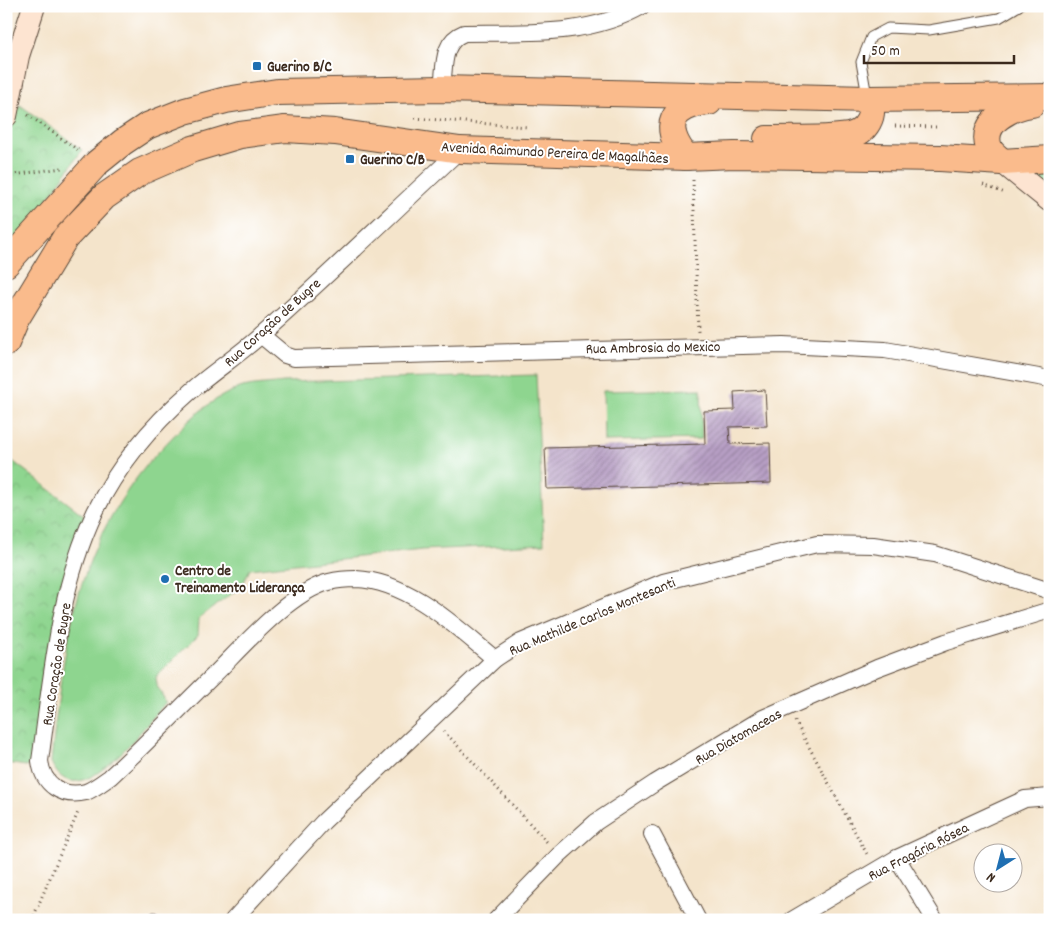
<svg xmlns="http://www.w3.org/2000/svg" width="1056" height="926" font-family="Dekko,sans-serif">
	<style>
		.park { fill: url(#park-crowns); stroke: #648056 }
		.pitch { fill: #8ed58f; stroke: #648056 }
		.building { fill: url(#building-hatch) }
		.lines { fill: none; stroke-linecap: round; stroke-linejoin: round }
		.service-casing { stroke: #574638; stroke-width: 11 }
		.minor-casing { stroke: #574638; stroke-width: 18 }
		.secondary-casing { stroke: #574638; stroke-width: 24 }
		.primary-casing { stroke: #574638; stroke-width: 28 }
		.path { stroke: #574638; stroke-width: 3; stroke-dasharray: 1 4; stroke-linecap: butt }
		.service { stroke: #fff; stroke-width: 9 }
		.minor { stroke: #fff; stroke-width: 16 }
		.secondary { stroke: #fde4d1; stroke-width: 22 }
		.primary { stroke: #fabb8c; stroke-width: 26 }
		.poi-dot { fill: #1f6fb2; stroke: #fff; stroke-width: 2 }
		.labels { text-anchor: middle; stroke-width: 4; stroke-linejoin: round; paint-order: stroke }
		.poi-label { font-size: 15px; font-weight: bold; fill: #3b2a1e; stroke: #fff; text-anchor: start }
		.street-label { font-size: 15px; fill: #3b2a1e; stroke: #fff }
	</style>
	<defs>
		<pattern id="park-crowns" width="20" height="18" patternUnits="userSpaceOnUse" patternTransform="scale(1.25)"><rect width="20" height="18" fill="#8ed58f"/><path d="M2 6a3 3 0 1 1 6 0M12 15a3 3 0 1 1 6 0" fill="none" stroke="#7bb77b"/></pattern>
		<pattern id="building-hatch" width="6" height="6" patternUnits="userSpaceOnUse" patternTransform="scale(1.25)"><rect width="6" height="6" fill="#b79fc5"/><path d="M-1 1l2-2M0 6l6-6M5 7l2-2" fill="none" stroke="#96829f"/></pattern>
	</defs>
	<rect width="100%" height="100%" fill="#fff"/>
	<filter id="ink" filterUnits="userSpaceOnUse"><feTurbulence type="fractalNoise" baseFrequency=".02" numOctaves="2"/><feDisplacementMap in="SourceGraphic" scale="10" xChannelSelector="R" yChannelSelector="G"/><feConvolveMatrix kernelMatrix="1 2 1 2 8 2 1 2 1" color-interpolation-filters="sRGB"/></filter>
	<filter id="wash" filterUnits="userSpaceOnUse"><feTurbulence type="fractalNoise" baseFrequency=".0096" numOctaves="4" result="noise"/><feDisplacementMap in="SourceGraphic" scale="20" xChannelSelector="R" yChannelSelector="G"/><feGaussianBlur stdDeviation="1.12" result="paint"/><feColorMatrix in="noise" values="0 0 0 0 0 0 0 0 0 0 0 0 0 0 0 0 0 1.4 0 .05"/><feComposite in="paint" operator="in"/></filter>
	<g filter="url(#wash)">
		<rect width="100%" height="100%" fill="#f4e4cb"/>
		<g class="park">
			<path d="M20,105L82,150L14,247L6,250V134Z"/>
			<path d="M1050,166V191L1020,168Z"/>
			<path d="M6,456L86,517L33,767L6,763Z"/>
		</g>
		<g class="pitch">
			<path d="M536,375L544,544L422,550L250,569L242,586L199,618L198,635L156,677L157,686L166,702C145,725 77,822 51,762C65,640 74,542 162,448C185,424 210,397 243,387C255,384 271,384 284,382Z"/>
			<path d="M701,389L702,439L604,441L603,391Z"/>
		</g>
		<g id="blocks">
			<path class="building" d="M765,390L767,426L729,427L730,444L770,443L771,483L547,489L545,448L705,444L704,411L735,410L734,392Z"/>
		</g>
	</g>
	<g filter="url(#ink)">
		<use href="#blocks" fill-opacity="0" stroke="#574638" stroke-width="1"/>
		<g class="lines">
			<g class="service-casing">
				<g id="service">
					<path d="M867,96L861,62L871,37L888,28L929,30L999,18L1019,6"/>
					<path d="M154,917L156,920"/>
				</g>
			</g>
			<g class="minor-casing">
				<g id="minor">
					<path d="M442,89C445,67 441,42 464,33C523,32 589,37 642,6"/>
					<path d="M460,150C394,211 329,275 261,335C239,355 214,371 191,391C152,425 118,465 95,512C58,590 52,677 40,761C43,785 62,798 86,792C94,789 103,782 110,777C146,744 180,708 215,674C244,645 290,592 329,582C337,580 348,579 356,579C409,581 456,627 495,659"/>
					<path d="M261,335L285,355L294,358L784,345L885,350L1050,379"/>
					<path d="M652,834L698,920"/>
					<path d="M897,858L935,920"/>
					<path d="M233,920L323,822L495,659L521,642L663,582L817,544L873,545L935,554L1050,591"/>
					<path d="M496,920L559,855L596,822L655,783L763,718L877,668L946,642L1050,610"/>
					<path d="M792,920L897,858L1025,799L1050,797"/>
				</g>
			</g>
			<g class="secondary-casing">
				<g id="secondary">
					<path d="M6,116L18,56L34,6"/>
					<path d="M1002,162L1050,201"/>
				</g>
			</g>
			<g class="primary-casing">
				<g id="primary">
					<path d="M767,139C793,138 822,140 848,136C866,133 877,114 868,99"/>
					<path d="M686,157C661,127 671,105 709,102"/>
					<path d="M1002,162C999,158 991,153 989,148C979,121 1012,107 1032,104"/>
					<path d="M6,264L97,163L123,142L147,126L185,111L226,100L277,92L442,89L868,99L1050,97"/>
					<path d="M6,343L16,319L65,238L104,197L140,172L193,149L240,135L285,129L335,132L460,150L686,157L734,155L940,158L1002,162L1050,159"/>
				</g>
			</g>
			<g class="path">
				<path d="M28,115L78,150"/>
				<path d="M415,118L528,127"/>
				<path d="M895,126L937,127"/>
				<path d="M6,176L62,168"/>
				<path d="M693,180L698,331"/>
				<path d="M983,185L1005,193"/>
				<path d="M795,721L868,856"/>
				<path d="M444,731L547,842"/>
				<path d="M32,920L79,810"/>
			</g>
			<use href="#service" class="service"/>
			<use href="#minor" class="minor"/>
			<use href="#secondary" class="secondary"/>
			<use href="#primary" class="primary"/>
		</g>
	</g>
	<g class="poi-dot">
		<rect x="252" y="61" width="10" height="10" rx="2.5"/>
		<rect x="345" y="154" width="10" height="10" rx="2.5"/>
		<circle cx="165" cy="579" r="5"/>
	</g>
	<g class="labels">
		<g class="poi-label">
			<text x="267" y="71">Guerino B/C</text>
			<text x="360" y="164">Guerino C/B</text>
			<text x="175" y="575">Centro de<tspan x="175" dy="17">Treinamento Liderança</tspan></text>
		</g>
		<g class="street-label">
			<text transform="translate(555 152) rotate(3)" y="5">Avenida Raimundo Pereira de Magalhães</text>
			<text transform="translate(272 322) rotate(-42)" y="5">Rua Coração de Bugre</text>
			<text transform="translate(653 347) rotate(-1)" y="5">Rua Ambrosia do Mexico</text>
			<text transform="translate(592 616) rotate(-23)" y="5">Rua Mathilde Carlos Montesanti</text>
			<text transform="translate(56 664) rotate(-81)" y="5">Rua Coração de Bugre</text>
			<text transform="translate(738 736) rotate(-30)" y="5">Rua Diatomaceas</text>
			<text transform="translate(918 851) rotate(-27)" y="5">Rua Fragária Rósea</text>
		</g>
	</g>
	<rect width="1056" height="926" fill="none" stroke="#fff" stroke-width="25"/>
	<g transform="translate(998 868) rotate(216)"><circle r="24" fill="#ffffff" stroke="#b1aaa5"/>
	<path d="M0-4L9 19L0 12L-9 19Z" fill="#1f6fb2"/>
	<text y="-8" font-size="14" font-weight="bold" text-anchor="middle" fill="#3b2a1e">N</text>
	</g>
	<path d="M864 55v8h150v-8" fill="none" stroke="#3b2a1e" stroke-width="2.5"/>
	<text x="871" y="55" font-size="15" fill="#3b2a1e" stroke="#ffffff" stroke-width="4" paint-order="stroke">50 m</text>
</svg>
